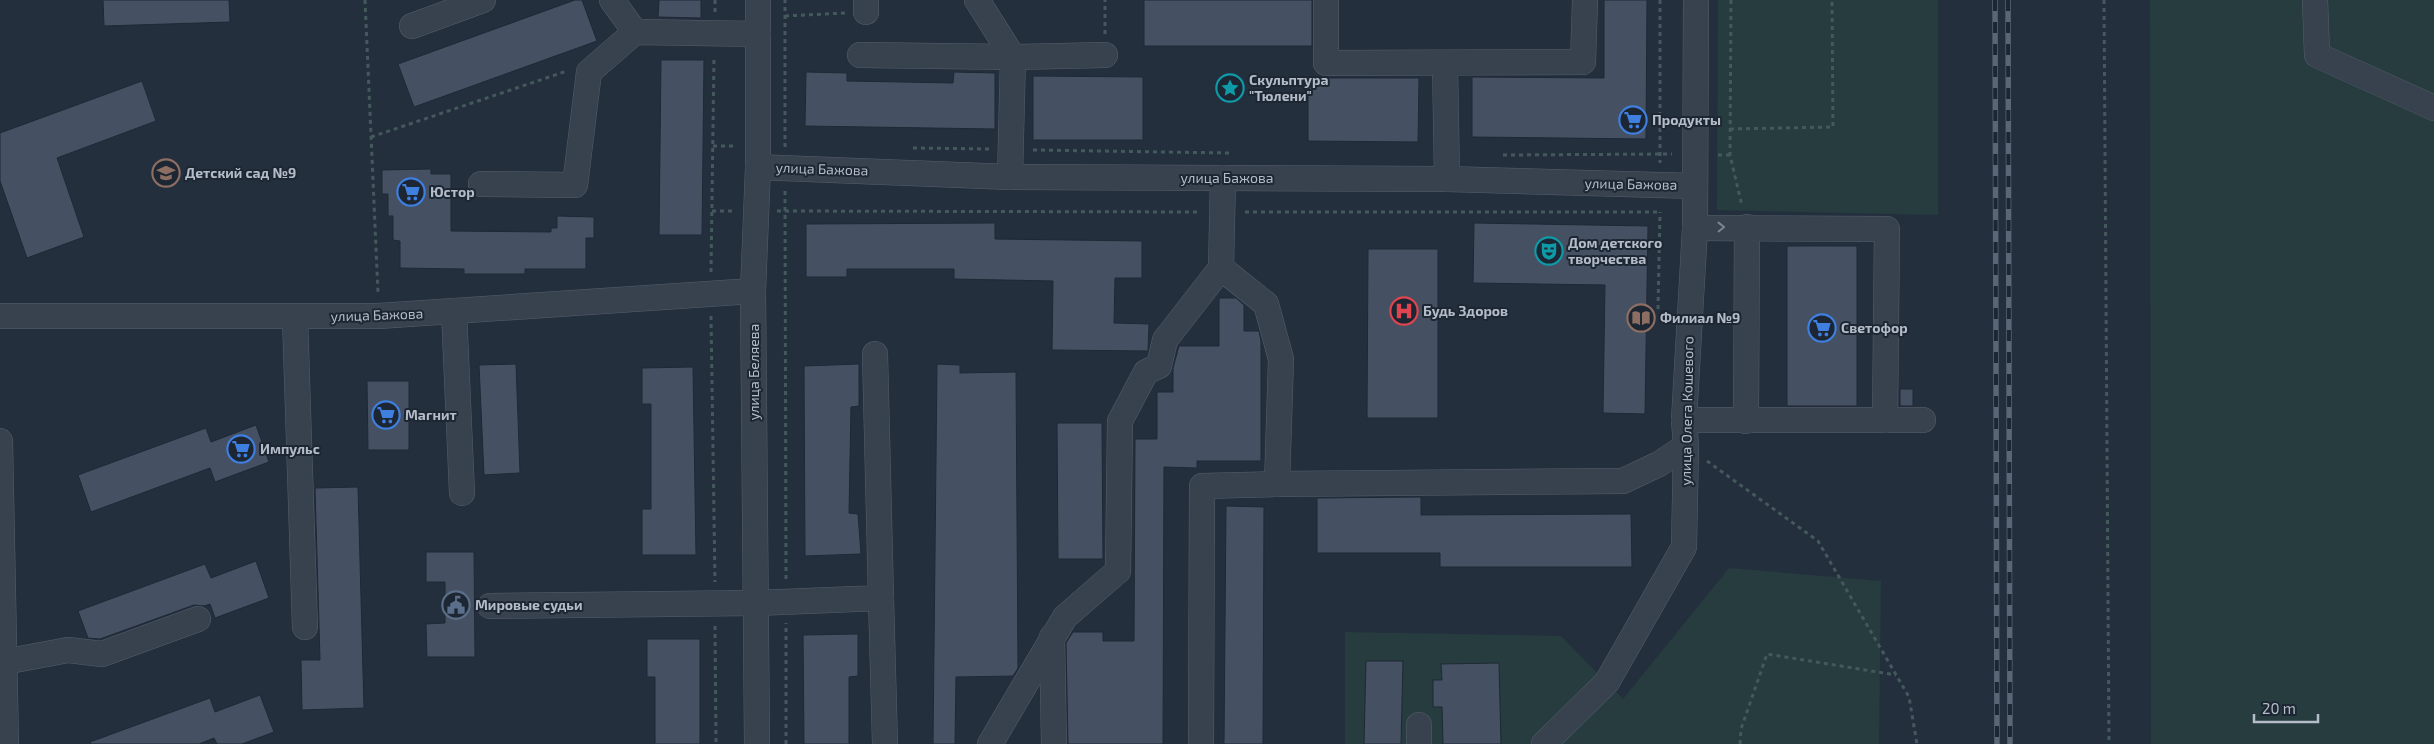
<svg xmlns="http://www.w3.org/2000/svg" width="2434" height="744" font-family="'Exo 2',sans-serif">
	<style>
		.green { fill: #263c3f }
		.building { fill: #455162; stroke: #1f2835 }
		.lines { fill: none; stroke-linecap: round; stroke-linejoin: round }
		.minor-casing { stroke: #565f6c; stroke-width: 26 }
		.path { stroke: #44595c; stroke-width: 3; stroke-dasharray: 4 4; stroke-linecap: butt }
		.minor { stroke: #38414e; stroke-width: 25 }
		.rail-casing { stroke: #5a6575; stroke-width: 5.5 }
		.rail { stroke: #1d2633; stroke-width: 4; stroke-dasharray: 11; stroke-linecap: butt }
		.oneway { stroke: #7c8592 }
		.labels { text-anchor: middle; stroke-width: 4; stroke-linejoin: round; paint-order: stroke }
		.poi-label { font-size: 14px; font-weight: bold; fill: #b4bcc9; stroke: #1d2633; text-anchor: start }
		.street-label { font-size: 14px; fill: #b4bcc9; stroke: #1d2633 }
	</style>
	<rect width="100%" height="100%" fill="#242f3e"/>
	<g class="green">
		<path d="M1718,0H1938V215L1717,210Z"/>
		<path d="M2150,0H2434V744H2151Z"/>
		<path d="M1729,568L1881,581L1879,744H1345V632L1561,636L1623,699Z"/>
	</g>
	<g class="building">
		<path d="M103,0H229L230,22L104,26Z"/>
		<path d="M575,0H582L597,41L414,107L398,64Z"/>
		<path d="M659,0H701V18L658,17Z"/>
		<rect x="1144" y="0" width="168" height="46"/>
		<path d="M1604,0H1647L1646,139L1472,137V77L1604,78Z"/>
		<path d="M661,60H704L702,235H659Z"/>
		<path d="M806,72L847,73V81L953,83L954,72L995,73V129L805,126Z"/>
		<path d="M1033,76L1143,77V140H1033Z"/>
		<path d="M1308,78H1419L1418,142L1308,141Z"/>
		<path d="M142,81L156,121L57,158L84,237L27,258L0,181V133Z"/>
		<path d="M431,169V174H451V231L551,232V228H557V216L594,217V238H586V269H525V274H464V269L400,268V241L393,240V216H388V194H382V170Z"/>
		<path d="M995,223V239L1142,241V278H1115L1114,323L1149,324L1148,351L1052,350L1053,281L954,279V269H847V277H806V224Z"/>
		<path d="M1474,223L1648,226L1645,414L1603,413L1605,285L1473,283Z"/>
		<rect x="1787" y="246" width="70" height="160"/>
		<path d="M1368,249H1438V418H1367Z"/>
		<path d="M1219,298H1236L1244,305V331H1259L1261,341V461H1197V468L1164,467L1163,744H1068L1066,643L1073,632H1103V641H1134L1135,439H1157V392H1173V368L1179,346H1219Z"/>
		<path d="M516,364L520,473L484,475L479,365Z"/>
		<path d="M859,364V406L851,407L849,513L858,514L861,554L805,556L804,366Z"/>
		<path d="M937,364L960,365V373L1016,372L1018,668L1013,676L956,677L955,744H933Z"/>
		<path d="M693,367L696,555H642V509H651V404H642V368Z"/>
		<path d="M367,381H409V450H368Z"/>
		<rect x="1900" y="389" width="13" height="17"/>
		<path d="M1057,423H1102L1103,559H1058Z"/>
		<path d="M256,425L269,462L215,482L210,468L91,512L78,475L206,428L211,442Z"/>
		<path d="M358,487L364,708L302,710L301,660H320L315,488Z"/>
		<path d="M1421,497V515L1631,514L1632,567H1440V553H1317V498Z"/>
		<path d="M1226,506L1264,507L1263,744H1224Z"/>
		<path d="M426,552H474L475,657H427L426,624L445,623V582H426Z"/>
		<path d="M256,561L269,598L215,618L210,604L204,606L194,605L100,639L88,638L78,611L205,564L211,578Z"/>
		<path d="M858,634V676L849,677V744H804L803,635Z"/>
		<path d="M647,639H700V744H655V677H647Z"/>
		<path d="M1366,661H1403L1401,744H1364Z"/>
		<path d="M1499,663L1501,744H1443L1442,707H1433V680H1442L1441,664Z"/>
		<path d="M260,695L274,732L242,744H217L214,738L199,744H91L90,742L210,698L215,712Z"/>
	</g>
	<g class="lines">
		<g class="minor-casing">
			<g id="minor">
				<path d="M612,0L635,32"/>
				<path d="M977,0L1013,57L1010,177"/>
				<path d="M1326,0V63L1583,62L1585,0"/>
				<path d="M2315,0L2317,55L2434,108"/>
				<path d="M866,12V0"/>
				<path d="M412,26L483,0"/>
				<path d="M860,55L1013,57L1105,55"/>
				<path d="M1445,64L1447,179"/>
				<path d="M758,167L1010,177L1447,179L1695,186"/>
				<path d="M481,184L575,185L589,72L635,32L758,34"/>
				<path d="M454,311L462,493"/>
				<path d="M0,316H379L753,291"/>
				<path d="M295,317L305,627"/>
				<path d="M1684,420H1885L1887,229L1695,228"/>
				<path d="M1885,420H1923"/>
				<path d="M1746,421L1747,227"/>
				<path d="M0,441L6,744"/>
				<path d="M1277,484L1623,481L1659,464L1686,446"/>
				<path d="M881,598L885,744"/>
				<path d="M490,606L755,603L881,598L875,354"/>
				<path d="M1052,637L1054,744"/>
				<path d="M4,662L68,650L102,654L198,619"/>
				<path d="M757,744L753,291L758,167V0"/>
				<path d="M990,744L1065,617L1118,571L1120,421L1146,372L1159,366L1165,340L1221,268L1223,178"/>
				<path d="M1201,744L1202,486L1277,484L1281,359L1266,304L1221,268"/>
				<path d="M1419,744V725"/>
				<path d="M1544,744L1607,682L1684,547L1686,446L1684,420L1695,228L1696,0"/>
			</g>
		</g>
		<g class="path">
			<path d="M365,0L378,293"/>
			<path d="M1660,0V163"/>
			<path d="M1731,0L1730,155L1742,206"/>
			<path d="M2104,0L2109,744"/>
			<path d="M715,12V0"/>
			<path d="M785,16L845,13"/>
			<path d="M1105,34V0"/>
			<path d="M1730,129L1833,127L1832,0"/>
			<path d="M371,137L567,71"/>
			<path d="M713,146H735"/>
			<path d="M785,147V0"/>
			<path d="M913,148L990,149"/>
			<path d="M1033,150L1230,153"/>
			<path d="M1503,155L1672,154"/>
			<path d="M1718,155H1730"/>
			<path d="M785,191L786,579"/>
			<path d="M712,211H734"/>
			<path d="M777,211L1201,212"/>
			<path d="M1245,212H1660"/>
			<path d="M711,272L714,56"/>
			<path d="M1658,309L1660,212"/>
			<path d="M711,316L715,582"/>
			<path d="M1707,461L1818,541L1909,697L1917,744"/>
			<path d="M715,626L716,744"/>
			<path d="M786,744V623"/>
			<path d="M1740,744L1741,729L1767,654L1896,675"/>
		</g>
		<use href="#minor" class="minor"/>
		<g class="rail-casing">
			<g id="rail">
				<path d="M1995,0L1997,744"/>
				<path d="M2008,0L2010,744"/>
			</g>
		</g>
		<use href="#rail" class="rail"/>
	</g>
	<defs><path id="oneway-chevron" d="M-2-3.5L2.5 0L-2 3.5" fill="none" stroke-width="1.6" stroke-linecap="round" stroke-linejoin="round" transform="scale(1.25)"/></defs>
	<use class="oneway" href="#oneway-chevron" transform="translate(1721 227) rotate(-1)"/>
	<defs>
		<g id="sight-ring" transform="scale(1.4375)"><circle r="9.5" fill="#1d2633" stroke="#0f9aa8" stroke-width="1.5"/><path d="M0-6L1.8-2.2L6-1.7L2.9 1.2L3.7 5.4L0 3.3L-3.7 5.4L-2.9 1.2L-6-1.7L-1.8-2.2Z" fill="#0f9aa8"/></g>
		<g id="supermarket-ring" transform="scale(1.4375)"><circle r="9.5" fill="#1d2633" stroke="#3f7fe0" stroke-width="1.5"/><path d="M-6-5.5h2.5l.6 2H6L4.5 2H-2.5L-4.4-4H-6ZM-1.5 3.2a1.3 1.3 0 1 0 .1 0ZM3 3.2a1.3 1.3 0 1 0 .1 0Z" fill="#3f7fe0"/></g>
		<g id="school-ring" transform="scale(1.4375)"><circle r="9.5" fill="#1d2633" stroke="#8d6e63" stroke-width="1.5"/><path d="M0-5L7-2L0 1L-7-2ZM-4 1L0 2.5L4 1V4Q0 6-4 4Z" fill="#8d6e63"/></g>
		<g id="theatre-ring" transform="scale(1.4375)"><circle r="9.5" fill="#1d2633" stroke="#0f9aa8" stroke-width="1.5"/><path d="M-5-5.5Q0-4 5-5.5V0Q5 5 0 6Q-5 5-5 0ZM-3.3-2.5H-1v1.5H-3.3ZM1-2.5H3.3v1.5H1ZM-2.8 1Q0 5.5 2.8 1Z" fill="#0f9aa8"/></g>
		<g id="hospital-ring" transform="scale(1.4375)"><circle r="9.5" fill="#1d2633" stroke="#e0444e" stroke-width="1.5"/><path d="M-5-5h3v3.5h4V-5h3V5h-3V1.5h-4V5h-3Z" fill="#e0444e"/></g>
		<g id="library-ring" transform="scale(1.4375)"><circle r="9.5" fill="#1d2633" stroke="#8d6e63" stroke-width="1.5"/><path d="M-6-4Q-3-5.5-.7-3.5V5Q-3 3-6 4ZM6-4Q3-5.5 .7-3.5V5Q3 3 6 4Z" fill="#8d6e63"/></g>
		<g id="civic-ring" transform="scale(1.4375)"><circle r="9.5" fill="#1d2633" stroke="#5c6f8a" stroke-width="1.5"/><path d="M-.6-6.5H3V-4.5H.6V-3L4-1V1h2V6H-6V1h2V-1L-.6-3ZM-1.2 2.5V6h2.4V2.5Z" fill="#5c6f8a"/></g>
	</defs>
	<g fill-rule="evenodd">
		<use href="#sight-ring" x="1230" y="88"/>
		<use href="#supermarket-ring" x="1633" y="120"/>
		<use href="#school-ring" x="166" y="173"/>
		<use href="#supermarket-ring" x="411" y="192"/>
		<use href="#theatre-ring" x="1549" y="251"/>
		<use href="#hospital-ring" x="1404" y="311"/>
		<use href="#library-ring" x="1641" y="318"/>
		<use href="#supermarket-ring" x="1822" y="328"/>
		<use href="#supermarket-ring" x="386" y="415"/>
		<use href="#supermarket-ring" x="241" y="449"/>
		<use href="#civic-ring" x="456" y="605"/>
	</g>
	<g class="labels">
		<g class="poi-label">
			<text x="1249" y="85">Скульптура<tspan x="1249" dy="16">"Тюлени"</tspan></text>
			<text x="1652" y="125">Продукты</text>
			<text x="185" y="178">Детский сад №9</text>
			<text x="430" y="197">Юстор</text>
			<text x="1568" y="248">Дом детского<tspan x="1568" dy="16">творчества</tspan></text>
			<text x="1423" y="316">Будь Здоров</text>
			<text x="1660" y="323">Филиал №9</text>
			<text x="1841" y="333">Светофор</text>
			<text x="405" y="420">Магнит</text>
			<text x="260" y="454">Импульс</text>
			<text x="475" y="610">Мировые судьи</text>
		</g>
		<g class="street-label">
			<text transform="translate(822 169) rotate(2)" y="5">улица Бажова</text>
			<text x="1227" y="183">улица Бажова</text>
			<text transform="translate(1631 184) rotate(1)" y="5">улица Бажова</text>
			<text transform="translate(377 315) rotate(-2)" y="5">улица Бажова</text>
			<text transform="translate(754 372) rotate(-90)" y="5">улица Беляева</text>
			<text transform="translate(1687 411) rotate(-89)" y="5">улица Олега Кошевого</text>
		</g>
	</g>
	<path d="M2254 714v8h64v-8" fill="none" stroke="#b4bcc9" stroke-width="2.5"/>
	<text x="2262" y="714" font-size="15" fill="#b4bcc9" stroke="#1d2633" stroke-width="4" paint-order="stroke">20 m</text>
</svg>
